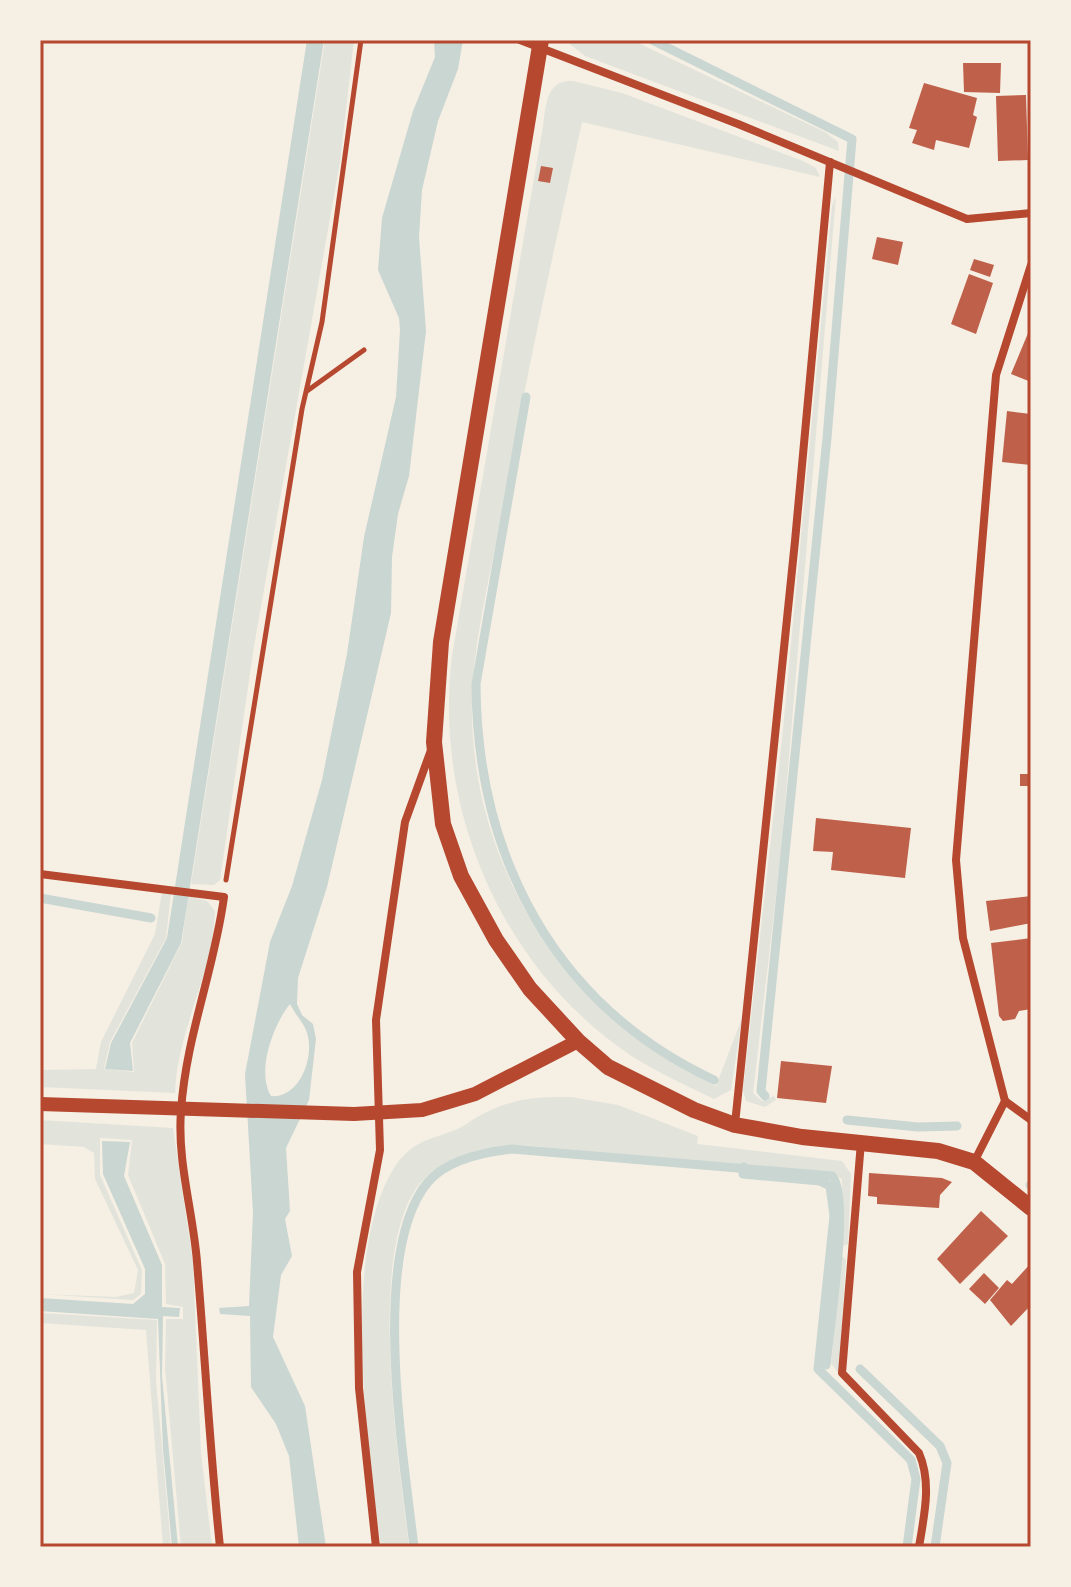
<svg xmlns="http://www.w3.org/2000/svg" width="1071" height="1587" font-family="'Nunito Sans',sans-serif">
	<style>
		.green { fill: #e2e4dc }
		.water { fill: #c9d6d2; fill-rule: evenodd }
		.lines { fill: none; stroke-linecap: round; stroke-linejoin: round }
		.stream { stroke: #c9d6d2; stroke-width: 9 }
		.building { fill: #bf614a }
		.path { stroke: #b5482f; stroke-width: 5 }
		.minor { stroke: #b5482f; stroke-width: 8 }
		.tertiary { stroke: #b5482f; stroke-width: 14 }
		.secondary { stroke: #b5482f; stroke-width: 16 }
		.neatline { fill: none; stroke: #b5482f; stroke-width: 3 }
	</style>
	<rect width="100%" height="100%" fill="#f6efe4"/>
	<g class="green">
		<path d="M325,40H354L340,162L254,646L220,880L214,885L191,884Z"/>
		<path d="M565,40H632L825,132L838,142L839,151L585,56Z"/>
		<path d="M573,81L622,93L803,161L816,168L820,177L582,122C555,246 527,370 505,496C494,561 474,634 472,699C468,864 567,1018 716,1086L742,1018L731,1090L714,1099C687,1086 659,1073 633,1057C503,971 433,810 452,656L543,126C546,106 546,79 573,81Z"/>
		<path d="M836,196L781,853L753,1093L762,1101L774,1096L776,1100L765,1107L746,1101L743,1090L783,729L832,206Z"/>
		<path d="M162,892L171,893L166,938L110,1042L104,1069L134,1072L132,1043L182,942L188,896L207,901L215,911C213,974 177,1030 175,1093L40,1087V1070L96,1069L101,1042L155,934Z"/>
		<path d="M571,1097L618,1105L698,1136L697,1144L842,1161L851,1174L848,1244L843,1246L842,1179L834,1174L523,1145C488,1148 453,1153 426,1177C362,1236 400,1465 409,1547H381C368,1449 339,1249 396,1165C417,1134 445,1139 468,1123C483,1112 507,1102 528,1099C542,1097 557,1097 571,1097Z"/>
		<path d="M40,1120L173,1128L193,1262L201,1453L212,1547H181L165,1368L166,1319H183V1307L166,1304L165,1264L128,1175L132,1140L100,1138V1175L142,1270L141,1294L133,1300L40,1294L116,1297L134,1293L138,1270L95,1179L94,1153L84,1147L40,1144Z"/>
		<path d="M842,1256L846,1260L839,1374L831,1363Z"/>
		<path d="M40,1313L157,1320L156,1380L171,1547H163L146,1330L40,1323Z"/>
	</g>
	<g class="water">
		<path d="M307,40H324L181,943L130,1043L133,1071L105,1069L111,1043L167,938Z"/>
		<path d="M434,40H463L458,69L438,121L422,190L419,237L426,331L409,476L398,514L392,557L391,613L327,887L298,978L297,1004L302,1015L313,1024L316,1039L309,1100L286,1148L290,1211L285,1219L292,1256L281,1275L273,1337L305,1406L326,1547H299L289,1456L276,1424L251,1387L250,1316L220,1314L219,1308L249,1306L253,1213L245,1074L270,942L292,886L322,780L347,654L364,537L396,397L400,330L399,318L378,270L382,218L413,111L435,57ZM290,1004C294,1012 300,1019 304,1026C318,1049 302,1099 271,1096C256,1071 273,1025 290,1004Z"/>
		<path d="M102,1141L130,1142L124,1176L162,1265V1307L180,1308L179,1317L163,1316L162,1376L178,1547H172L163,1449L158,1319L40,1311V1298L133,1304L145,1294V1269L103,1174Z"/>
	</g>
	<g class="lines">
		<g class="stream">
			<path d="M652,40L852,139L827,438L761,1091L765,1096"/>
			<path d="M526,397L476,684C477,857 554,1005 714,1080"/>
			<path d="M40,898L151,918"/>
			<path d="M847,1120L918,1127L957,1126"/>
			<path d="M744,1167L743,1174L820,1181L830,1186L834,1216L818,1369L911,1460L916,1479L907,1547"/>
			<path d="M1030,1185L1031,1186"/>
			<path d="M860,1369L940,1446L947,1463L935,1547"/>
			<path d="M414,1547C404,1459 369,1252 428,1182C447,1160 484,1152 512,1149L832,1176C851,1194 829,1333 826,1365"/>
		</g>
	</g>
	<g class="building">
		<path d="M963,63H1001L1000,93L964,92Z"/>
		<path d="M924,83L977,98L973,115L977,117L969,148L936,140L934,150L912,143L917,130L909,128Z"/>
		<path d="M1026,95L1028,160L998,161L996,96Z"/>
		<path d="M541,166L553,168L550,183L538,181Z"/>
		<path d="M877,237L903,242L898,265L872,259Z"/>
		<path d="M974,259L994,265L990,277L970,270Z"/>
		<path d="M969,274L993,283L976,334L951,324Z"/>
		<path d="M1031,326V382L1011,374Z"/>
		<path d="M1007,411L1031,414V465L1002,462Z"/>
		<rect x="1020" y="774" width="11" height="12"/>
		<path d="M816,818L911,828L905,878L831,870L833,852L813,851Z"/>
		<path d="M1031,896V923L990,931L986,901Z"/>
		<path d="M1031,938V1009L1019,1011L1015,1019L1003,1021L999,1016L991,943Z"/>
		<path d="M781,1061L832,1066L826,1103L777,1098Z"/>
		<path d="M869,1173L942,1178L952,1182L940,1195L939,1208L877,1204V1197L868,1196Z"/>
		<path d="M981,1211L1008,1236L960,1284L937,1259Z"/>
		<path d="M1031,1263V1305L1011,1326L990,1300L1007,1280L1012,1284Z"/>
		<path d="M984,1273L999,1288L985,1304L969,1289Z"/>
	</g>
	<g class="lines">
		<g class="path">
			<path d="M307,391L364,350"/>
			<path d="M226,880L302,409L322,322L361,40"/>
		</g>
		<g class="minor">
			<path d="M520,40L738,124L967,219L1031,213"/>
			<path d="M40,874L224,897C214,971 186,1036 181,1111C177,1162 193,1211 197,1262C205,1357 210,1452 220,1547"/>
			<path d="M1005,1101L1031,1120"/>
			<path d="M735,1124L795,541L830,162"/>
			<path d="M861,1142L842,1373L919,1453C932,1483 924,1516 919,1547"/>
			<path d="M974,1162L1005,1101L963,938L956,860L996,375L1031,265"/>
			<path d="M376,1547L359,1388L357,1272L380,1150L376,1020L405,822L431,750"/>
		</g>
		<path class="tertiary" d="M40,1104L354,1114L422,1110L475,1094L578,1041"/>
		<path class="secondary" d="M541,40L441,642L434,742L443,824L461,876L496,940L530,989L578,1041L608,1067L694,1110L735,1125L802,1137L938,1151L974,1162L1031,1208"/>
	</g>
	<rect width="1071" height="1587" fill="none" stroke="#f6efe4" stroke-width="84"/>
	<rect x="42" y="42" width="987" height="1503" class="neatline"/>
</svg>
